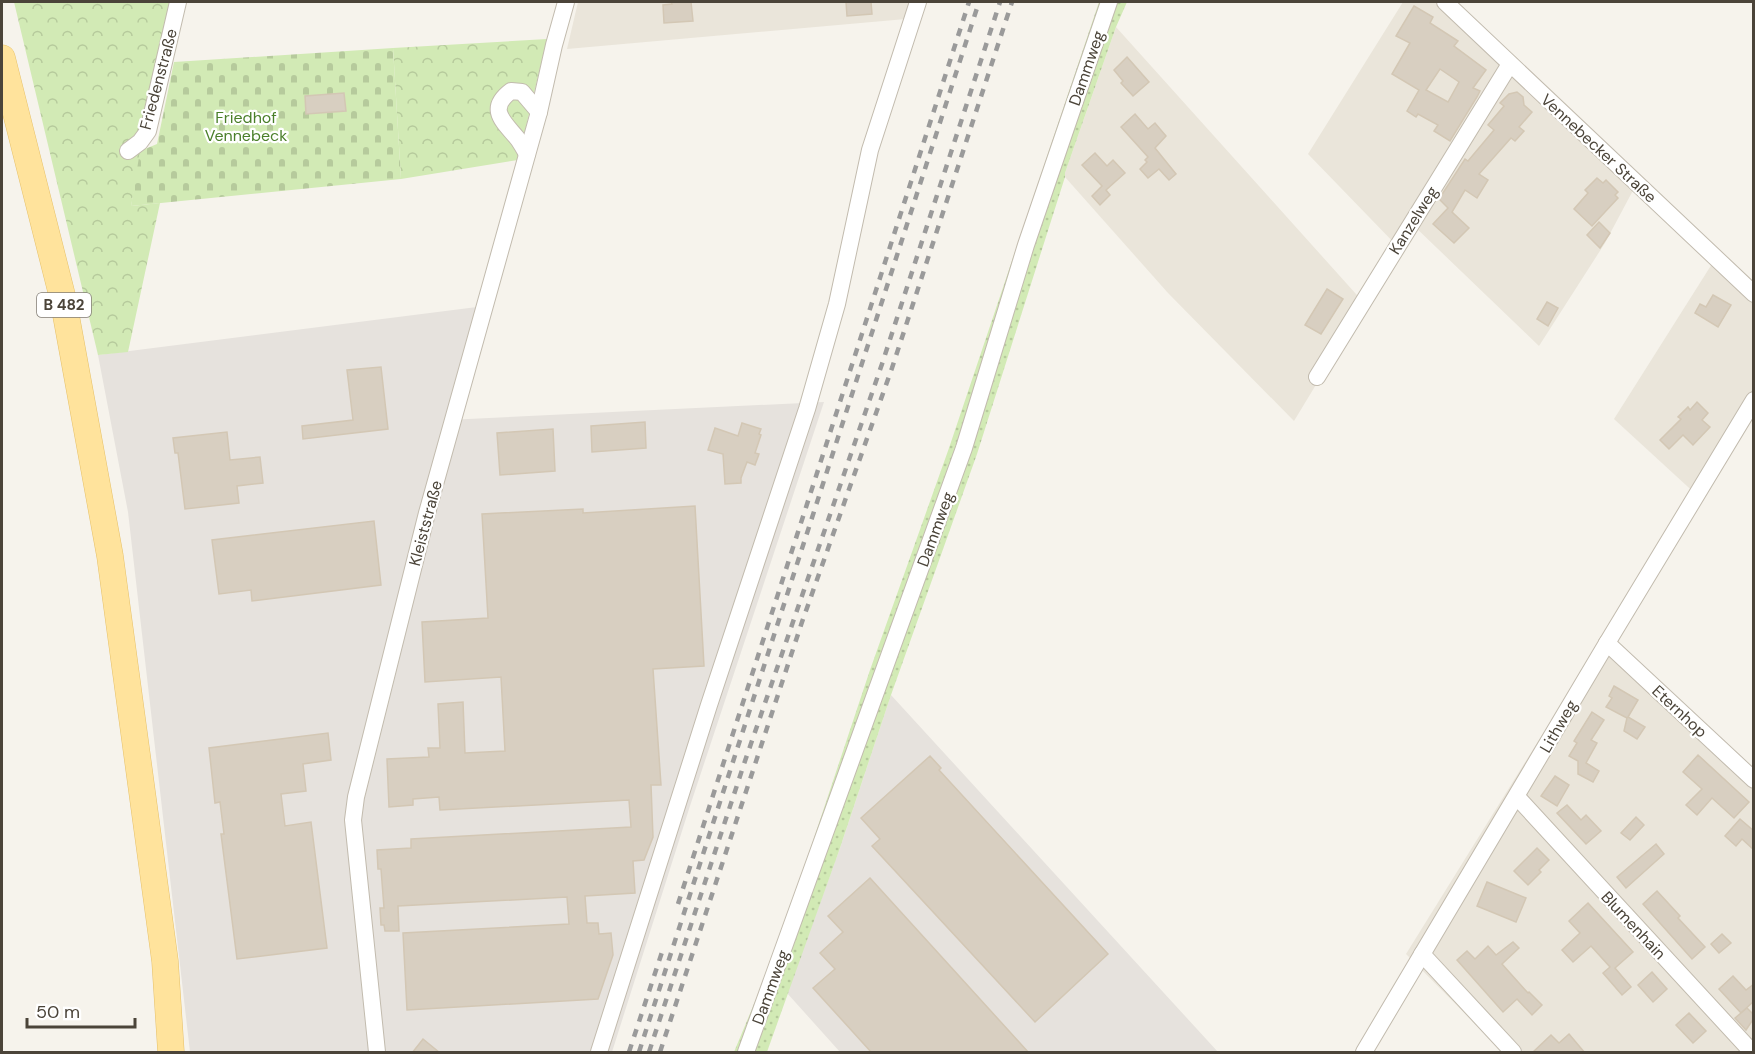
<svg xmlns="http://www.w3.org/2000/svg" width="1755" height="1054" font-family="'DM Sans',sans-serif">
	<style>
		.residential { fill: #eae5da }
		.industrial { fill: #e6e2dd }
		.grass { fill: url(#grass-dots) }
		.forest { fill: url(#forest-crowns) }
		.cemetery { fill: url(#cemetery-stones) }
		.building { fill: #d8cfc1; stroke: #d3c7b4; stroke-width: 1.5; fill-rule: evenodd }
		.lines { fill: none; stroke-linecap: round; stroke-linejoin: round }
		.street-casing { stroke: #c2bbae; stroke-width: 18 }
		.primary-casing { stroke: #e6c16a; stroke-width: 27 }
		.street { stroke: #fff; stroke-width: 16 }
		.primary { stroke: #ffe39c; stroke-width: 26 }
		.rail { stroke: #9a9a9a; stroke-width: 4.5; stroke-dasharray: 8 8; stroke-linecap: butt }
		.labels { text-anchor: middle; stroke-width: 4.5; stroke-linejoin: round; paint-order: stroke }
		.shield { fill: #fff; stroke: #817c74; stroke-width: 1.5 }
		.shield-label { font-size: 15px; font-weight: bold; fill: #4b4439 }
		.street-label { font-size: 16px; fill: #4b4439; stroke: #fff }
		.park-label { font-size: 16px; fill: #4a7f2a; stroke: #fff }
	</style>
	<defs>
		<pattern id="grass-dots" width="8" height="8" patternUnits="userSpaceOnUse" patternTransform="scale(1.5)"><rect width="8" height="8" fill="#d2eab5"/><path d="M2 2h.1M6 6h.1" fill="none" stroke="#b6ca9c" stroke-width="1.8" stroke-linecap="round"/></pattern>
		<pattern id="forest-crowns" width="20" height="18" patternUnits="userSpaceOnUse" patternTransform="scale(1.5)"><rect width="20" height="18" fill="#d2eab5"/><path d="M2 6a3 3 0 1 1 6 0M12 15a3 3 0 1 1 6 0" fill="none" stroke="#b6ca9c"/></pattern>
		<pattern id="cemetery-stones" width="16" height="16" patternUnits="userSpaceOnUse" patternTransform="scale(1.5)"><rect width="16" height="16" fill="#d2eab5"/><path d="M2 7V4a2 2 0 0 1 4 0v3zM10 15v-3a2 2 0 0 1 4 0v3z" fill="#b6ca9c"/></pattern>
	</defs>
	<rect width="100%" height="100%" fill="#f6f3ec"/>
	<g class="residential">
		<path d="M578,2H923L917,18L567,49Z"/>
		<path d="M1403,2H1450L1638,181L1605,243L1539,346L1412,224L1399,248L1308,154Z"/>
		<path d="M1116,27L1365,304L1294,421L1168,293L1065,177V173Z"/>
		<path d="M1717,256L1753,291V407L1699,497L1614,419Z"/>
		<path d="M1604,635L1753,777V1052H1503L1406,954Z"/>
	</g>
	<g class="industrial">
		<path d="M477,307L447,420L824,402L689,809L612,1052H190L128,512L98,355Z"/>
		<path d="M891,695L1218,1052H840L787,993L839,851Z"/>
	</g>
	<path class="grass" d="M1099,2H1127L1116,27L1065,173V177L977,454L891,695L839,851L767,1052H734L764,980L813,841L870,670L949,448Z"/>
	<g class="forest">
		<path d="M14,2H172L131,206L160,203L128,352L98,355Z"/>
		<path d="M547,39L518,160L401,179L393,48Z"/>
	</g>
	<path class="cemetery" d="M393,48L401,179L131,206L140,151L157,144L174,62Z"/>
	<g class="building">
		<path d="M671,2H691L693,21L664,23L663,5L672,4Z"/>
		<path d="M846,2H871L872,14L847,16Z"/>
		<path d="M1414,6L1433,17L1430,23L1458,41L1454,46L1486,70L1473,88L1480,91L1477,97L1450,141L1434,131L1438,125L1418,114L1416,117L1407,111L1419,90L1392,74L1410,43L1396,36ZM1440,69L1459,82L1448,102L1426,90Z"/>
		<path d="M1127,57L1149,82L1133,96L1121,83L1123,81L1114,70Z"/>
		<path d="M1517,92L1523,97L1524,105L1532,112L1519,127L1524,131L1515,141L1511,138L1479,174L1488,180L1477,198L1465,190L1452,212L1469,228L1454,243L1433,224L1448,208L1439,199L1465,159L1468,161L1494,130L1488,125L1504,106L1500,103L1509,94Z"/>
		<path d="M344,93L346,111L306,114L305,96Z"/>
		<path d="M1135,114L1148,129L1155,123L1166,136L1155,148L1176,174L1169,180L1159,169L1148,178L1140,169L1147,162L1145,160L1148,157L1121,127Z"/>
		<path d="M1095,153L1107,166L1113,160L1125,173L1106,190L1110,195L1100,205L1092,196L1102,186L1082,165Z"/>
		<path d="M1597,178L1603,183L1606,180L1618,192L1615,195L1618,198L1592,226L1574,209L1588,193L1585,190Z"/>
		<path d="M1599,222L1610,233L1600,248L1587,235Z"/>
		<path d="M1327,289L1343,299L1321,334L1305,325Z"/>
		<path d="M1713,295L1731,305L1718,327L1695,313L1700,304L1706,307Z"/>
		<path d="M1547,302L1558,308L1548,326L1537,319Z"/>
		<path d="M381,367L388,429L303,439L302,426L353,420L347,370Z"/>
		<path d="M1697,402L1708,413L1702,420L1710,427L1693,445L1683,435L1669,449L1660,440L1681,419L1678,417L1688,407L1690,410Z"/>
		<path d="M645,422L646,448L592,452L591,426Z"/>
		<path d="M742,423L761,429L759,434L761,435L755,453L759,454L755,465L747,462L741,478V483L725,484L723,454L708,450L715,428L738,436Z"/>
		<path d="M553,429L555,471L500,475L497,433Z"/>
		<path d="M227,432L230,460L260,457L263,483L237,486L239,503L185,509L178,453H175L173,438Z"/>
		<path d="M695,506L704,666L653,669L661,785H651L653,837L644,860L633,861L635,893L585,896L587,923H598L599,934L611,933L613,955L598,999L407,1010L403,933L569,924L567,897L398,906L399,931H385L384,925H381L380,908H384L381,869H378L377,850L411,848V839L631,827L629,800L440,810L439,797L413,799V805L389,807L387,759L429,757L428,748H440L438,704L463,702L465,753L505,751L501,677L425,682L422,622L488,618L482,514L583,509V513Z"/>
		<path d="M374,521L381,585L252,601L251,590L219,594L212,540Z"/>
		<path d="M1614,686L1638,700L1628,717L1645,727L1637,739L1624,731L1627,718L1606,707L1612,698L1609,696Z"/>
		<path d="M1592,712L1604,720L1591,740L1597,743L1586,763L1599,771L1593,782L1578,774V761L1569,756L1577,743L1574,741Z"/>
		<path d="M328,733L331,760L303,764L306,791L281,794L285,826L311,822L327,948L237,959L221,834H224L220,802L215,803L209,748Z"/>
		<path d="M1698,755L1749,802L1734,818L1712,798L1697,815L1686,805L1702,789L1683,772Z"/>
		<path d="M930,756L941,768L939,770L1108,954L1035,1022L872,846L880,839L861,818Z"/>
		<path d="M1555,776L1569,785L1557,806L1541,796Z"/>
		<path d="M1567,805L1581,820L1586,815L1601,831L1586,844L1557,813Z"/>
		<path d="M1636,817L1644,825L1630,840L1621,833Z"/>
		<path d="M1740,819L1754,831V850L1742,839L1736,846L1725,836Z"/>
		<path d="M1656,844L1664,854L1626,888L1617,877Z"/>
		<path d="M1537,848L1549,860L1539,870L1541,872L1528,885L1514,871Z"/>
		<path d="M870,878L1029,1053H872L813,988L835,969L820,953L843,932L828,916Z"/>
		<path d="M1487,882L1526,898L1516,922L1477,906Z"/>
		<path d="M1657,891L1680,916L1678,918L1705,947L1692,959L1643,904Z"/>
		<path d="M1588,903L1633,952L1615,968L1631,987L1622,995L1603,973L1610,967L1591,946L1573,962L1562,950L1580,933L1569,921Z"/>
		<path d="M1722,934L1731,943L1719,953L1711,944Z"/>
		<path d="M1513,942L1519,948L1502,964L1528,993L1529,992L1542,1005L1532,1015L1517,999L1503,1012L1457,960L1467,951L1475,959L1488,946L1496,955Z"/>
		<path d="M1652,972L1667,989L1653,1002L1638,985Z"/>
		<path d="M1733,976L1746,990L1754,984V1001L1741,1013L1719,989Z"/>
		<path d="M1747,1008L1754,1015V1018L1746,1030L1735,1018Z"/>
		<path d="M1689,1013L1706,1031L1693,1043L1676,1025Z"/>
		<path d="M1569,1034L1585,1053H1532L1551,1035L1559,1043Z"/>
		<path d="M423,1039L440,1053H412Z"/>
	</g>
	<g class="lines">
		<g class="street-casing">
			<g id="street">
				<path d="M1445,2L1754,294"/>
				<path d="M128,151L140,142L148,131L178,2"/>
				<path d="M527,154C524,149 521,143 517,138C503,121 487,109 511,91L522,92L539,112"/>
				<path d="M1317,377L1510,64"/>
				<path d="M1607,643L1754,780"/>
				<path d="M1517,797L1752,1052"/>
				<path d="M1422,954L1513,1052"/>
				<path d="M377,1052L353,820L356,797L427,513L539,112L554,45L566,2"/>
				<path d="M599,1052L709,705L807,409L837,304L870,150L918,2"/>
				<path d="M746,1052L964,448L1026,245L1109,2"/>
				<path d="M1364,1052L1607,643L1754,400"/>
			</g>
		</g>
		<g class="primary-casing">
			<path id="primary" d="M2,58L63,299L110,556L165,961L171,1052"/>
		</g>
		<use href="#street" class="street"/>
		<use href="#primary" class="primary"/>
		<g class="rail">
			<path d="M678,904L969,2"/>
			<path d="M629,1052L664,946"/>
			<path d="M639,1052L979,2"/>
			<path d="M649,1052L745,761L882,364L1000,2"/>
			<path d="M660,1052L802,622L892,368L1012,2"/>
		</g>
	</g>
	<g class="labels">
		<rect class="shield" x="37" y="293" width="54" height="24" rx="4.5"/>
		<g class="shield-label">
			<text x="64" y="310">B 482</text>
		</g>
		<g class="street-label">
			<text transform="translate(1086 68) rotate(-71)" y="6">Dammweg</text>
			<text transform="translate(158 79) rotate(-75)" y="6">Friedenstraße</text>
			<text transform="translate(1599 148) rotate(43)" y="6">Vennebecker Straße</text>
			<text transform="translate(1413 220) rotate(-58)" y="6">Kanzelweg</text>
			<text transform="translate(425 523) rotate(-75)" y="6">Kleiststraße</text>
			<text transform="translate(935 529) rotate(-70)" y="6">Dammweg</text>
			<text transform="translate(1680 711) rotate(43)" y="6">Eternhop</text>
			<text transform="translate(1558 726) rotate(-60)" y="6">Lithweg</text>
			<text transform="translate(1634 925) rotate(47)" y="6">Blumenhain</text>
			<text transform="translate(770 987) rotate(-70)" y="6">Dammweg</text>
		</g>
		<g class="park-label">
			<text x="246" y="123">Friedhof<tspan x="246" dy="18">Vennebeck</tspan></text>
		</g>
	</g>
	<rect width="1755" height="1054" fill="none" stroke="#4b4439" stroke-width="6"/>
	<path d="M27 1018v9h108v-9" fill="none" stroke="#4b4439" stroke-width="3"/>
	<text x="36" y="1018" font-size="18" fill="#4b4439" stroke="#ffffff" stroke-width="4.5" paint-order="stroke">50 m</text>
</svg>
